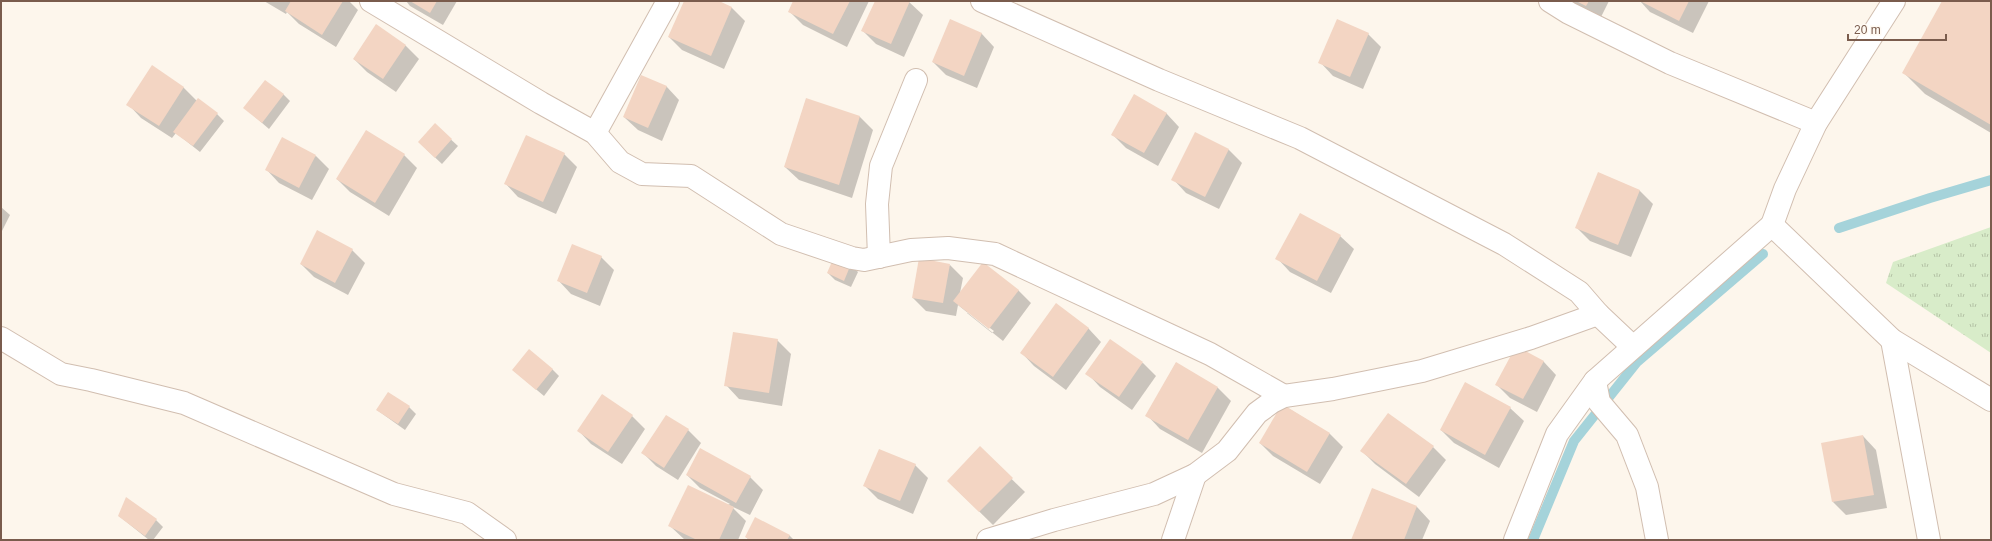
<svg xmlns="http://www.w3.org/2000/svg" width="1992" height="541" font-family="Helvetica,sans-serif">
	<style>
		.park { fill: url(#park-tufts) }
		.shadow { fill: #0003; fill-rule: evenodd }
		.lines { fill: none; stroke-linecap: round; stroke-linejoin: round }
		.stream { stroke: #a5d3da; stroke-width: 10 }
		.building { fill: #f3d5c3 }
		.minor-casing { stroke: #d1beb0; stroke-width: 24 }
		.tertiary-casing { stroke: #d1beb0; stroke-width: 24 }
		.minor { stroke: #fff; stroke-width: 22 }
		.tertiary { stroke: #fff; stroke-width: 22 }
	</style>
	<defs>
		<pattern id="park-tufts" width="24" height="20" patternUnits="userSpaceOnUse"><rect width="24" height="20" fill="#d8ecc9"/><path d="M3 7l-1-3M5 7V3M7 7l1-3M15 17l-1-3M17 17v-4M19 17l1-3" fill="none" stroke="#b4c2a5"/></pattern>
	</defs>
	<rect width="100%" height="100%" fill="#fdf6ec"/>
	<path class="park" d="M1991,227V353L1886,283L1893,262Z"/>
	<g class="shadow">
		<path d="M264,1H349L358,10L336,47L299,24L287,12L286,14Z"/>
		<path d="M406,1H457L443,25L410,6Z"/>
		<path d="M685,1H716L732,8L745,21L724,69L682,50L669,37Z"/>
		<path d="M795,1H869L847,47L803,25L789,11Z"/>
		<path d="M876,1H908L923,15L904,57L876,44L863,31Z"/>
		<path d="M1568,1H1609L1600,19Z"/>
		<path d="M1640,1H1709L1693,33L1650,12Z"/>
		<path d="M1943,1H1991V133L1925,94L1904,73Z"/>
		<path d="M376,26L406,46L419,59L396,92L367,72L354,59Z"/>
		<path d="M981,33L994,47L977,88L946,75L933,62Z"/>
		<path d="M1368,34L1381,47L1363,89L1333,76L1320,62Z"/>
		<path d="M666,86L679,100L662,141L638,130L624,117Z"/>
		<path d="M183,87L197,101L217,114L224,121L200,152L176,133L172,138L141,118L128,104Z"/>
		<path d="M283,94L290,101L269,129L245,108Z"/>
		<path d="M806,100L860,117L873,130L852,198L799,180L785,167Z"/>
		<path d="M1166,113L1179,127L1158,166L1126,148L1113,135Z"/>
		<path d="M435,125L458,146L442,164L426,149Z"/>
		<path d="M1196,134L1229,150L1242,163L1219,209L1186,193L1173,179Z"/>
		<path d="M564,154L577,167L556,214L518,197L505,183Z"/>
		<path d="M404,155L417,168L389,216L350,192L337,179Z"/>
		<path d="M316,156L329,169L312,200L279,183L266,169Z"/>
		<path d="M1639,190L1653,204L1631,257L1590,241L1577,228Z"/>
		<path d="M1,207L10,215L1,233Z"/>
		<path d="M1300,215L1340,236L1354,249L1331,293L1290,272L1277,258Z"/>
		<path d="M352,250L365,263L348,295L314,277L301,264Z"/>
		<path d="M601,257L614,270L600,306L571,294L558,280Z"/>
		<path d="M851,265L858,272L851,287L835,280L828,273Z"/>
		<path d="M950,265L963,278L960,293L1018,290L1031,303L1003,341L958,305L956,316L926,311L913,298ZM967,311L994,331L992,333L967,313Z"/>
		<path d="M1088,328L1101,342L1066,390L1034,366L1021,352Z"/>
		<path d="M777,340L791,354L782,406L739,399L726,385Z"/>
		<path d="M1543,361L1556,375L1537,412L1510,398L1497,385Z"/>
		<path d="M1143,363L1156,376L1132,410L1100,387L1087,373Z"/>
		<path d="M1176,363L1218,388L1231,401L1202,453L1160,429L1147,415Z"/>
		<path d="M552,369L559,376L544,396L513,370Z"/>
		<path d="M1283,405L1330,434L1343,447L1320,484L1273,456L1260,443Z"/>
		<path d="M409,407L416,414L405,430L377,410Z"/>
		<path d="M1510,408L1524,421L1499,468L1454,443L1441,430Z"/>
		<path d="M632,416L645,429L622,464L591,444L578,430Z"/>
		<path d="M688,430L701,443L678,480L656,466L643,453Z"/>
		<path d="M1863,436L1876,450L1887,508L1846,515L1833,502Z"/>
		<path d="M1433,447L1446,460L1419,497L1375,464L1362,451Z"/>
		<path d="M980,448L1025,492L993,525L948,481Z"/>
		<path d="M915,465L928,478L913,514L878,499L865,486Z"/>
		<path d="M687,475L750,477L763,490L750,515L731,506L746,521L738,540H685L670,526L730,504L700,488Z"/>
		<path d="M1373,489L1417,507L1430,521L1422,540H1352Z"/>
		<path d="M119,516L156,520L163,527L153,540H149Z"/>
		<path d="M789,535L794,540H749L746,537Z"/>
	</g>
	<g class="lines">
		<g class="stream">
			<path d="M1839,228L1930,198L1991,180"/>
			<path d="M1533,540L1574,441L1637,362L1763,254"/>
		</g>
	</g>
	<g class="building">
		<path d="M291,1H343L322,35L285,11Z"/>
		<path d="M410,1H437L430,13Z"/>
		<path d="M684,1H719L732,7L711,56L668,37Z"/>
		<path d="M793,1H850L833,34L788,12Z"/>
		<path d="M875,1H910L891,44L861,31Z"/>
		<path d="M1576,1H1589L1586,6Z"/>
		<path d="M1640,1H1689L1679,21Z"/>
		<path d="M1942,1H1991V125L1902,73Z"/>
		<path d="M950,19L982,33L964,76L932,62Z"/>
		<path d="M1337,19L1369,33L1350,77L1318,63Z"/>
		<path d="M376,24L406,45L383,79L353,59Z"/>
		<path d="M152,65L184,87L159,126L126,105Z"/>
		<path d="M641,75L667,86L648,128L623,117Z"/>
		<path d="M265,80L284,94L262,123L243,108Z"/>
		<path d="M1134,94L1167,113L1144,153L1111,135Z"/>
		<path d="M198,98L218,113L193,146L173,132Z"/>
		<path d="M806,98L860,116L839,185L784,167Z"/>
		<path d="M435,123L452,139L435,158L418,142Z"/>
		<path d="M366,130L405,154L375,203L336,179Z"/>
		<path d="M1195,132L1229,149L1205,197L1171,180Z"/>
		<path d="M526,135L565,153L543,202L504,184Z"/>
		<path d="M282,137L316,155L299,188L265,170Z"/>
		<path d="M1598,172L1640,190L1618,245L1575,228Z"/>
		<path d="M1300,213L1341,235L1317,281L1275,259Z"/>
		<path d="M317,230L353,249L335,283L300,264Z"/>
		<path d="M572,244L602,256L587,293L557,281Z"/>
		<path d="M834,257L851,264L844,281L827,273Z"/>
		<path d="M919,258L950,264L943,303L912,298Z"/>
		<path d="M983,262L1019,290L989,329L953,301Z"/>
		<path d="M1056,303L1089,328L1053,377L1020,353Z"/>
		<path d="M733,332L778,339L769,393L724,386Z"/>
		<path d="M1110,339L1143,362L1119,397L1085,374Z"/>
		<path d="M1516,346L1544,361L1523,399L1495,385Z"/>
		<path d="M529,349L553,369L536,390L512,370Z"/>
		<path d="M1176,362L1218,387L1188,440L1145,416Z"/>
		<path d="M1465,382L1511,407L1485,455L1440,430Z"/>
		<path d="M388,392L410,406L398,424L376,410Z"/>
		<path d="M602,394L633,415L608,452L577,431Z"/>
		<path d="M1282,404L1330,433L1307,472L1259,443Z"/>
		<path d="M1388,413L1434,446L1406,484L1360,451Z"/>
		<path d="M666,415L689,429L664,468L641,453Z"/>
		<path d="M1863,435L1874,495L1832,502L1821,443Z"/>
		<path d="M980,446L1013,478L979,512L947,481Z"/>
		<path d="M700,448L751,476L736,503L686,475Z"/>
		<path d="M879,449L916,464L900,501L863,486Z"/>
		<path d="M688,485L734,507L719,540H697L668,526Z"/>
		<path d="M1372,488L1417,506L1404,540H1351Z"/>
		<path d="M126,497L157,519L145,536L118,516Z"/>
		<path d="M755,517L790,535L787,540H750L745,537Z"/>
	</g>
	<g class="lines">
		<g class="minor-casing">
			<g id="minor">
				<path d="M371,1L541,103L595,133L620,162L642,174L691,176L781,234L852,258L864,260L911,250L948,248L995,254L1210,354L1284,396"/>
				<path d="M982,1L1159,80L1300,138L1504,244L1579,292L1598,314L1633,347"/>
				<path d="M1550,1L1569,13L1670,63L1816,123"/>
				<path d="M595,133L668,1"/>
				<path d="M879,257L877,204L881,166L916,80"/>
				<path d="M1,338L61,374L91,380L184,403L394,494L467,513L505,540"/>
				<path d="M1892,340L1929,540"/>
				<path d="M1595,381L1599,402L1627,435L1647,487L1657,540"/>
				<path d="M988,540L1054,520L1154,494L1195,475L1227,451L1257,413L1272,402L1284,396L1333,389L1422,371L1531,338L1598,314"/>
				<path d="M1173,540L1195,475"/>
				<path d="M1515,540L1557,434L1595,381L1772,225"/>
			</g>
		</g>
		<g class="tertiary-casing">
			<path id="tertiary" d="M1894,1L1816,123L1785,189L1772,225L1892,340L1991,400"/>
		</g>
		<use href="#minor" class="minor"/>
		<use href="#tertiary" class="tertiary"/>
	</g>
	<rect width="1992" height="541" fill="none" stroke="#7a5c4d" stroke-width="4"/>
	<path d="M1848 34v6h98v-6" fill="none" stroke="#7a5c4d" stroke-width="2"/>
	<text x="1854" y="34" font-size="12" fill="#7a5c4d" stroke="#fffaf3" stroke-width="3" paint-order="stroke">20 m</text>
</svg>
